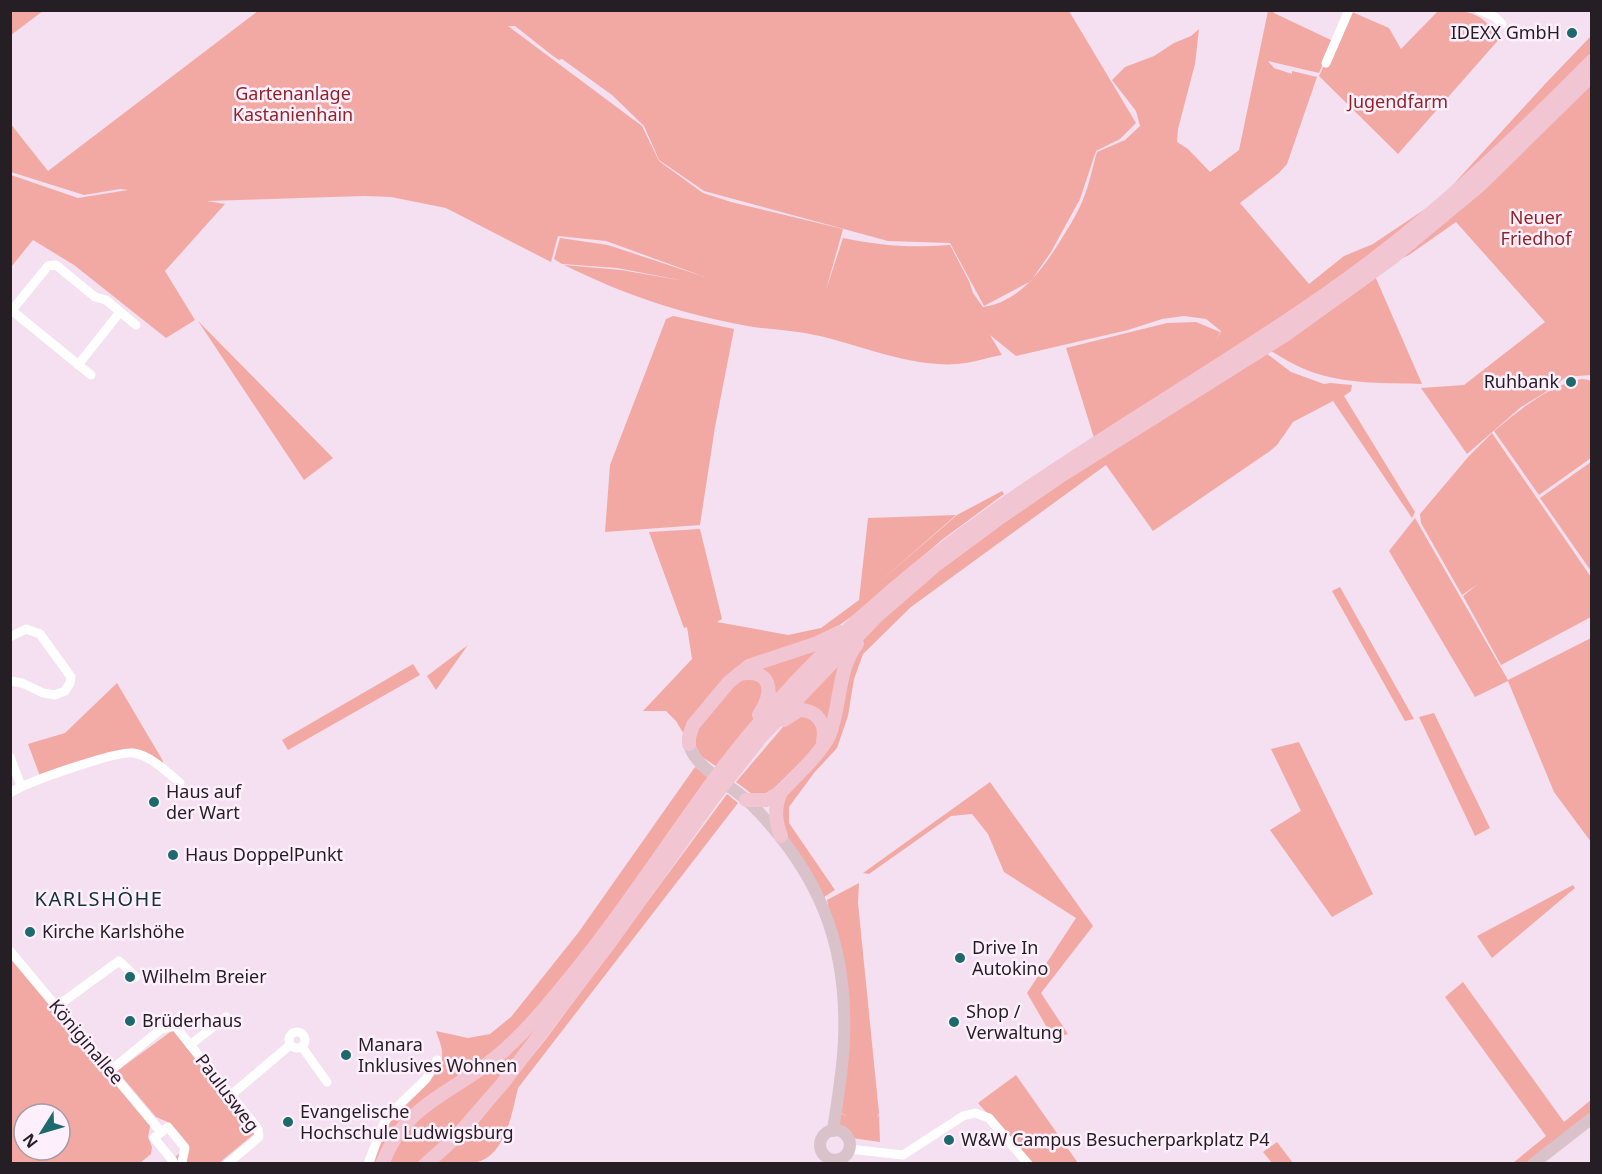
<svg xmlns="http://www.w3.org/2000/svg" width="1602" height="1174" font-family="'Noto Sans',sans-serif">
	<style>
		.green { fill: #f3a9a3; fill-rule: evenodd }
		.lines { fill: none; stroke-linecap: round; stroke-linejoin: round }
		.minor { stroke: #fff; stroke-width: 9 }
		.major { stroke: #dac2cb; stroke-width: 12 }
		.highway { stroke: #f2c5d3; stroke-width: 14 }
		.poi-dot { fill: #1c696e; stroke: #feeffc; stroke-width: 2 }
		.labels { text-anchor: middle; stroke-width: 5; stroke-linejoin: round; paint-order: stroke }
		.poi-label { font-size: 18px; fill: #251e24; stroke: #feeffc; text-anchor: start }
		.park-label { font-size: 18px; fill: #912327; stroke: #feeffc }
		.street-label { font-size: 18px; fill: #251e24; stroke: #feeffc }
		.neighbourhood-label { font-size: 20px; letter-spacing: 1.5px; fill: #113436; stroke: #feeffc }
	</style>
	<rect width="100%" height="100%" fill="#f4e0f0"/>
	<g class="green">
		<path d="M11,10H43V11L11,35Z"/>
		<path d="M258,11H1069L1136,123L1120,139L1096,151L1080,199L1051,252L1031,281L984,306L950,243L888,241L704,191L659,160L644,126L612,95L562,59L559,60L553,56L515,26H508L642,126L659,161L703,193L731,202L843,229L826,290H811H826L843,238C883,246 909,248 950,245L969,281L973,293L983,307C1019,302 1041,271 1059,243C1067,230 1076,216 1082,202C1089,186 1092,169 1097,152L1125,140L1140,126L1136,111L1112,80L1125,67L1154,56L1174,43L1191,36L1199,29L1195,64L1178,129L1177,142L1188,149L1210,172L1239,150L1268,11H1274V13L1333,41L1319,73L1268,61L1274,68L1292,74V71L1317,77L1287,164L1279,173L1240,203L1309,284L1344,256L1373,244L1440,199L1545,84L1591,36V61L1383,253L1094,438L1066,348L1167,323L1196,322L1220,332L1216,341L1221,331L1206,319L1184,316L1162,319L1128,330L1016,356L990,335L1002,355C990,357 978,361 966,363C914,371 856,342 805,333C782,329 759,329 737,324C673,311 623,294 564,265L621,270L685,281L617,268L562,264L554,259L560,238L608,245L705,277L606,241L558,236L551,262L446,208L391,197L364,196L207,201L225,204L165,271L195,320L166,338L74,265L33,240L11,267V175L78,198L128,190L120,189L84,195L11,172L10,123L48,171Z"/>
		<path d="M1350,11L1389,28L1401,49L1438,11C1473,11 1477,11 1501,37L1398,154L1319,76Z"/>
		<path d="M1591,75L1592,370L1590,375L1566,377L1549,390L1521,407L1467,454L1421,388L1464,385L1545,322L1456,222L1409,255L1375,271Z"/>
		<path d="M1375,276L1422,384C1388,383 1350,384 1318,374C1301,369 1286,360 1271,351Z"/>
		<path d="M673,316L734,329L715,427L700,525L605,532L610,465L666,319Z"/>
		<path d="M198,321L333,458L304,480Z"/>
		<path d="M1262,350L1291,372L1324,384L1330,383L1352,385L1351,391L1344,396L1415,512L1412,518L1333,401L1293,422L1277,445L1270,451L1153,531L1106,465L911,607L863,654L854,679L848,716L837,748L814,773L789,807V823L835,890L821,899L796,857L775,813L778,800L821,748L854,648L937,564Z"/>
		<path d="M1582,379L1589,380L1591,383V458L1539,495L1494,431C1520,410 1549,385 1582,379Z"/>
		<path d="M1492,433L1591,577V617L1501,665L1463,596L1478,584L1462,595L1421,523L1420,514L1469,456Z"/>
		<path d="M1591,462V571L1540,498Z"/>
		<path d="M1002,491L1004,494L943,539L851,617L825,635L754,659L685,736L676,721L666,711H643L692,659L687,627L684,628L649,532L700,529L722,619L717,622L788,635L821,628L859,600L868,518L956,515L876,585L957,515Z"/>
		<path d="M1415,518L1508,680L1591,638V842L1554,792L1508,681L1475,697L1389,551Z"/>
		<path d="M1340,587L1414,719L1405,721L1332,591Z"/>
		<path d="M468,645L436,690L427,676Z"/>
		<path d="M818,647L812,660L776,698C775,683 770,674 757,666Z"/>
		<path d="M849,650L829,724C822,712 816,706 802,706L808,692Z"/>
		<path d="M413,664L420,675L288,750L282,740Z"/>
		<path d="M753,676L765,688L764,703L750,726L717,767L701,756L692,739L699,724L740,679Z"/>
		<path d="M117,683L163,761L162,766L139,751L40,776L28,744L65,733Z"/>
		<path d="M1434,713L1490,828L1475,836L1419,717Z"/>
		<path d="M805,714L817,720L821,734L815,748L768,794H752L736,782L788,721Z"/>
		<path d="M1299,742L1373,894L1332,917L1270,830L1301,811L1271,749Z"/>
		<path d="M695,767L710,778L573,968L500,1048L410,1111L378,1163L374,1164C378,1152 379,1137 386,1127C399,1107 440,1079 442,1058C443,1048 439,1040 436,1031L468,1038L490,1034L511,1017L578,933Z"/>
		<path d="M990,782L1093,926L1041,993L1068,1034L1053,1038L1027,993L1076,918L1004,872L988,834L972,814L951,816L869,874L863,873Z"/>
		<path d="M727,794L738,803L518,1088C512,1113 505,1159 473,1163C461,1165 448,1163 436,1164L478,1123L546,1039Z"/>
		<path d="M859,883L858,903L879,1113L877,1118L879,1115L880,1142L852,1138L837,1124L839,1112L847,1117L839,1111L847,990L827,900Z"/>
		<path d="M1573,885L1575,888L1492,958L1477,936Z"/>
		<path d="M10,952L151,1122L148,1137L152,1147L151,1154L140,1163H11ZM24,1114H60V1150H24Z"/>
		<path d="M1463,982L1564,1122L1591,1100V1118L1533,1163H1513L1546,1136L1445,997Z"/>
		<path d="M558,1004L500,1079L451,1135L417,1163L388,1164L400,1137L419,1117L507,1057Z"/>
		<path d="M173,1030L254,1134L219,1163H168L189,1145L170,1123L156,1117L117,1071Z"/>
		<path d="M1016,1075L1078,1163H1031L978,1103Z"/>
		<path d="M1277,1142L1293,1163H1272L1263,1152Z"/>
	</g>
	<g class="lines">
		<g class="minor">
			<path d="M1479,10L1495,17L1502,24"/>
			<path d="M1326,63L1349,10"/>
			<path d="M10,309L91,375"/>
			<path d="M12,310L48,266L56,265L95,297L106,300L136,325"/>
			<path d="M78,365L120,312"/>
			<path d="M10,637L26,629L40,634L71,677L70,683L65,691L55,695L43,693L22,683L10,681"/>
			<path d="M10,757L21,786"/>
			<path d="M10,793C26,782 116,751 133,753C150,755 167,772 180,783"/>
			<path d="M10,951L161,1132"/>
			<path d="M56,1007L119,961L136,977"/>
			<circle cx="297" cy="1040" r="8"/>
			<path d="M190,1045L226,1017"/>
			<path d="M302,1047L327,1082"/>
			<path d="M110,1071L161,1029L175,1026L258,1129L259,1137L227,1164"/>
			<path d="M231,1095L290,1045"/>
			<path d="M849,1149L903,1155L963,1116L975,1113L989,1118L1028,1164"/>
			<path d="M173,1161L154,1138L168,1127L185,1148L182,1162"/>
			<path d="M368,1164L384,1123L396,1108L426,1079L437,1060"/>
		</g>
		<g class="major">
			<path d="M689,744C694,768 733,786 750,803C818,871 848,943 844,1040C843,1070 837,1101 833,1131"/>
			<circle cx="835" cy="1145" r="15"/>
			<path d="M1533,1164L1592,1118"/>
		</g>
		<g class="highway">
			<path d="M739,674C772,668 775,692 759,715"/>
			<path d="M784,720L799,710C817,710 827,724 823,741"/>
			<path d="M689,744V737L693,725L729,682L749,666L815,644L840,632"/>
			<path d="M746,800H767L781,792"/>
			<path d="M781,836C775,820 774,808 781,792C794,778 822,752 829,736C841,707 837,669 857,644"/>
			<path d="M382,1164C405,1104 449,1095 495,1058C518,1039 539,1016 558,992C619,920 669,840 725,765C774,701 831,642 891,591C1025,477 1180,396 1323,296C1422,228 1508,146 1592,61"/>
			<path d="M426,1164L455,1138L503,1083L611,941L713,798L761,737L877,616L937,564L998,519L1062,475L1285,335L1392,258L1480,185L1592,75"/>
		</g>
	</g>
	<g class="poi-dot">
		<circle cx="1572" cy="33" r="6"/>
		<circle cx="1571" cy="382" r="6"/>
		<circle cx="154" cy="802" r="6"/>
		<circle cx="173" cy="855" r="6"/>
		<circle cx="30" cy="932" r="6"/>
		<circle cx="960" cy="958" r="6"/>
		<circle cx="130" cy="977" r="6"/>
		<circle cx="130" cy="1021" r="6"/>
		<circle cx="954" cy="1022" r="6"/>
		<circle cx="346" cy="1055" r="6"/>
		<circle cx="288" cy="1122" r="6"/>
		<circle cx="949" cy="1140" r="6"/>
	</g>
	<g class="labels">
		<g class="poi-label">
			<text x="1560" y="39" text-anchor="end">IDEXX GmbH</text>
			<text x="1559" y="388" text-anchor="end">Ruhbank</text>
			<text x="166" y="798">Haus auf<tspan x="166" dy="21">der Wart</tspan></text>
			<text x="185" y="861">Haus DoppelPunkt</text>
			<text x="42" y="938">Kirche Karlshöhe</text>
			<text x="972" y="954">Drive In<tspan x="972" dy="21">Autokino</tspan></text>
			<text x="142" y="983">Wilhelm Breier</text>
			<text x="966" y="1018">Shop /<tspan x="966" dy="21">Verwaltung</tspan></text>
			<text x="142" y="1027">Brüderhaus</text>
			<text x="358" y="1051">Manara<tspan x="358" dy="21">Inklusives Wohnen</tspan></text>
			<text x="300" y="1118">Evangelische<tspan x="300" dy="21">Hochschule Ludwigsburg</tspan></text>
			<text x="961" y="1146">W&amp;W Campus Besucherparkplatz P4</text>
		</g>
		<g class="park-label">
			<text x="293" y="100">Gartenanlage<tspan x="293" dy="21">Kastanienhain</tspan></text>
			<text x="1398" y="108">Jugendfarm</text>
			<text x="1536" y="224">Neuer<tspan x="1536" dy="21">Friedhof</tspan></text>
		</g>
		<g class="street-label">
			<text transform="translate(86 1042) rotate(50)" y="6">Königinallee</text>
			<text transform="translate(227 1093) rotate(53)" y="6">Paulusweg</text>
		</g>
		<g class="neighbourhood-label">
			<text x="99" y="906">KARLSHÖHE</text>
		</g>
	</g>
	<rect width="1602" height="1174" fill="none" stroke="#251e24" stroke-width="24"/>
	<g transform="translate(42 1132) rotate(233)"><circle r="28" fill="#feeffc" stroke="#a79ba6" stroke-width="1.5"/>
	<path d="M0-4.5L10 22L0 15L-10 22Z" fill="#1c696e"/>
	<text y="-9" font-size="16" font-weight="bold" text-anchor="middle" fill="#251e24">N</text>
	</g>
</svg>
